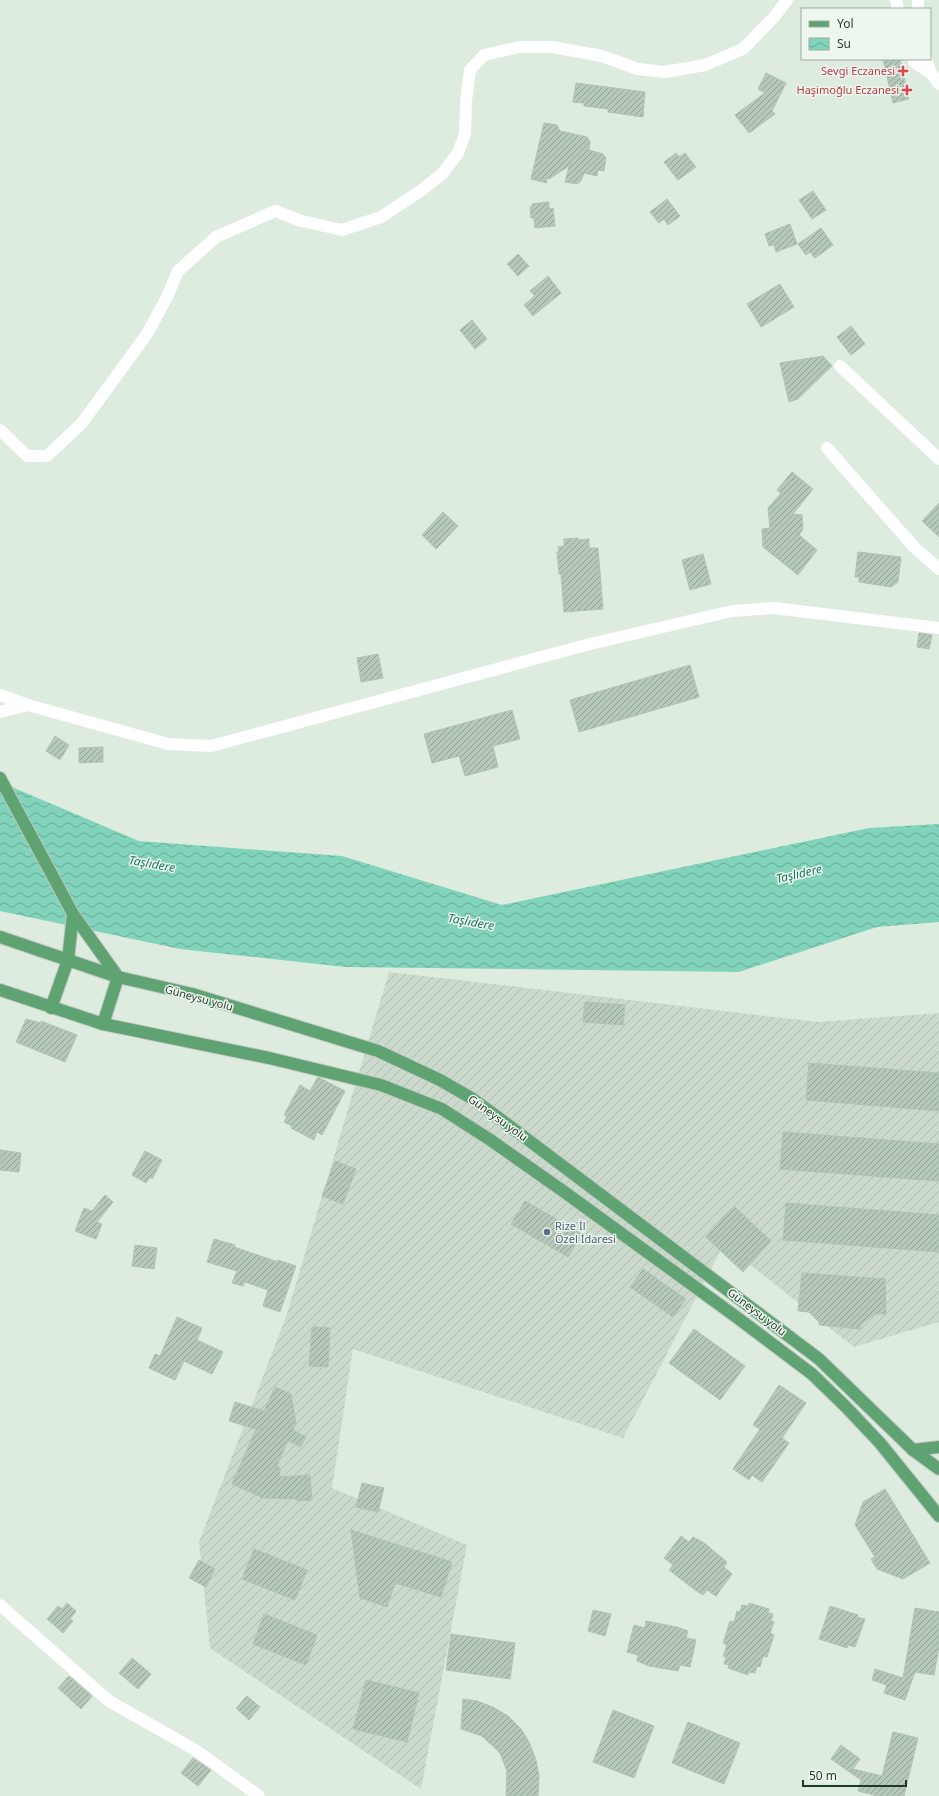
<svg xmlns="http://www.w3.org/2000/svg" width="939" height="1796" font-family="'Noto Sans',sans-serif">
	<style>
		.industrial { fill: url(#industrial-furrows) }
		.water { fill: url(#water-waves) }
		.building { fill: url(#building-hatch); stroke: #b0c4b3 }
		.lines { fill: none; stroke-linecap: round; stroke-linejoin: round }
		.major-casing { stroke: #c0c8c2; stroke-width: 14 }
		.minor { stroke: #fff; stroke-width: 12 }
		.major { stroke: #60a373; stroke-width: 12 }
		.health-dot { fill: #e0444e; stroke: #eef7ef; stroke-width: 1.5 }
		.service-dot { fill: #5c6f8a; stroke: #eef7ef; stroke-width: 1.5 }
		.labels { text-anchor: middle; stroke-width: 3; stroke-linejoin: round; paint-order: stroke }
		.health-label { font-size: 11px; fill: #be3a42; stroke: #eef7ef; text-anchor: end }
		.street-label { font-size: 11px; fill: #1f3b26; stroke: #eef7ef }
		.service-label { font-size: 11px; fill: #4e5e75; stroke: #eef7ef; text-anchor: start }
		.water-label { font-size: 12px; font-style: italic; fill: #16795c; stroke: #eef7ef }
	</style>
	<defs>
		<pattern id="industrial-furrows" width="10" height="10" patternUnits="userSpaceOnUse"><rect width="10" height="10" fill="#ccdacd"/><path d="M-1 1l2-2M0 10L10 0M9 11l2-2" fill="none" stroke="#afbcb0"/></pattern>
		<pattern id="water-waves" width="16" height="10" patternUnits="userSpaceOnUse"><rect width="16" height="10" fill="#82d3bb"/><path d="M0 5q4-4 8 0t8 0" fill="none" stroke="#6aac98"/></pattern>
		<pattern id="building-hatch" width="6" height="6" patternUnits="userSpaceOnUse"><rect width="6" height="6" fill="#b6c8b9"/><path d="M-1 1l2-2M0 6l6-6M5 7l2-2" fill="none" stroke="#93a496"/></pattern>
	</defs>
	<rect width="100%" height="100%" fill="#deebdf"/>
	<path class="industrial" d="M389,972L818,1022L939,1013V1322L854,1347L724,1244L623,1438L353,1349L332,1488L467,1545L421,1789L210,1648L199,1542L286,1317Z"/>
	<path class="water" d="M0,782L139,841L342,856L502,905L869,828L939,824V922L877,927L739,972L345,967L180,949L0,911Z"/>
	<g class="building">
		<path d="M883,59H900L909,99L893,103Z"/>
		<path d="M766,73L786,83L772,111L775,114L749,133L735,115L765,93L758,89Z"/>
		<path d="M576,83L645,92L643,117L608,112V109L584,106V103L573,102Z"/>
		<path d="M544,123L557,125L560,131L587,137L590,142L589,150L603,154L606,158L604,171L598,170L597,176L584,173L581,181L577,184L565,182L569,166L549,179L546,178L547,183L531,179Z"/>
		<path d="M676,153L679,157L685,153L696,167L678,180L664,162Z"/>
		<path d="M813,191L826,210L812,219L799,200Z"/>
		<path d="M667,199L680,216L668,225L664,219L659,223L650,212Z"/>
		<path d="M549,202V209L553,208L555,226L535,228L534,218H531L530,207H532V204Z"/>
		<path d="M790,224L797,244L776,252L774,245L769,246L765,234Z"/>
		<path d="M821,228L833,245L815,258L810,252L806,255L798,244Z"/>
		<path d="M518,254L529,266L518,276L507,264Z"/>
		<path d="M548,276L561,293L533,316L524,305L535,296L530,291Z"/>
		<path d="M780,284L794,307L761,327L747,304Z"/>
		<path d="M472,320L487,339L475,349L460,330Z"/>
		<path d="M851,326L865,344L851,355L837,337Z"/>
		<path d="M823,356L832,366L798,399L789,402L780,363Z"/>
		<path d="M792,472L813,489L793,514L802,515L803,529L799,535L817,550L798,575L763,547L762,529L770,528L768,508L781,493L777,490Z"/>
		<path d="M939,503V537L922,521Z"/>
		<path d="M443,512L458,526L436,549L422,535Z"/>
		<path d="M578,538V540L589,539V548H598L603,609L564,612L561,574H559L557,552H559L558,547L564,546V539Z"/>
		<path d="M858,552L901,557L898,582L891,587L859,582V577H855Z"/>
		<path d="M703,554L711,584L690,590L682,560Z"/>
		<path d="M919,633L932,635L929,649L917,647Z"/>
		<path d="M378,654L383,678L361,682L357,658Z"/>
		<path d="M690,665L699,697L579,732L570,700Z"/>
		<path d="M512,710L520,739L493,746L498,767L465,776L459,756L432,763L424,734Z"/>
		<path d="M55,736L69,745L60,760L46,751Z"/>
		<path d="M103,747V762L79,763V748Z"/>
		<path d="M585,1002L625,1005L623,1025L583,1022Z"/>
		<path d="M26,1019L41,1023V1021L77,1035L65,1062L16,1042Z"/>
		<path d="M809,1063L939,1073V1111L806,1100Z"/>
		<path d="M318,1077L345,1091L322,1135L317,1132L314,1140L291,1128L292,1126L284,1122L287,1116L284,1115L300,1085L310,1091Z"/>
		<path d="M783,1132L939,1144V1181L780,1169Z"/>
		<path d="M0,1150L21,1153L19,1172L0,1170Z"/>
		<path d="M145,1151L162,1160L152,1179L150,1177L146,1183L132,1175Z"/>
		<path d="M335,1161L356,1169L343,1204L322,1196Z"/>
		<path d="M105,1195L113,1202L97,1222L102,1224L96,1239L75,1231L84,1208L92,1211Z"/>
		<path d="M525,1201L582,1234L568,1257L511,1224Z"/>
		<path d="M786,1203L939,1215V1252L783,1240Z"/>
		<path d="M734,1206L771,1241L743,1272L706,1237Z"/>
		<path d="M214,1239L235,1245L234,1247L278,1262V1260L296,1266L280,1312L263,1306L268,1290L245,1282L243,1286L232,1283L237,1271L207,1262Z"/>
		<path d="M135,1245L157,1248L154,1269L132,1266Z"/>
		<path d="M643,1269L686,1299L673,1317L630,1287Z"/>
		<path d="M802,1273L885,1279L886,1314H875L860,1325V1329L819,1325V1322L809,1312L798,1311Z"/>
		<path d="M177,1317L202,1328L197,1340L223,1352L212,1374L184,1361L175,1380L149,1368L155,1354L160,1356Z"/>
		<path d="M312,1327L330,1328L328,1367L309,1366Z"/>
		<path d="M694,1329L745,1366L720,1400L669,1363Z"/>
		<path d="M779,1385L806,1403L782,1438L789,1443L762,1482L752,1475L749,1480L733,1469L760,1429L753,1425Z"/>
		<path d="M275,1387L291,1394L296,1423L293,1430L306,1437L300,1447L288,1440L277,1466L280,1468V1477L310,1475L312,1500L297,1501V1499L263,1498L232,1484L256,1429L229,1421L235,1402L264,1411Z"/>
		<path d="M362,1483L384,1488L378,1512L356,1507Z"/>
		<path d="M885,1489L930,1563L903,1579L877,1569L871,1559L875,1557L855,1525L863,1502Z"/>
		<path d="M351,1530L452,1562L441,1597L395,1583L387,1607L360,1598Z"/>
		<path d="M681,1536L689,1542L693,1537L703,1542L727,1562L724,1567L732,1574L716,1596L707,1590L703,1595L695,1590L669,1570L673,1565L664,1558Z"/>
		<path d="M254,1549L307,1570L295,1600L242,1579Z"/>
		<path d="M199,1560L215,1569L206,1587L189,1578Z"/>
		<path d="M67,1603L76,1611L70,1619L73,1621L63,1633L47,1619L58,1606L62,1609Z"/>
		<path d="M749,1603L769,1609L768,1613L773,1614L771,1621L774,1622L770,1633L774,1635L767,1657L763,1656L760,1667L757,1666L755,1673L749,1672L748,1675L728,1668L729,1665L724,1664L726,1657L723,1656L727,1645L723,1643L730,1621L734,1622L737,1611L740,1612L742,1605L748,1606Z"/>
		<path d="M830,1606L858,1615L857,1617L865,1619L855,1647L848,1645L847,1648L819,1639Z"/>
		<path d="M915,1608L939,1612V1647L934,1675L915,1672L905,1700L884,1693L887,1685L872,1680L875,1669L903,1678Z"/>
		<path d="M593,1610L611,1614L605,1636L588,1631Z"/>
		<path d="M264,1614L317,1635L306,1665L253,1644Z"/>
		<path d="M646,1621L677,1627L688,1631L686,1638L696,1640L690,1667L680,1665L678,1671L649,1666L637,1661L638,1655L627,1652L634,1625L645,1628Z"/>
		<path d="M451,1634L515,1643L510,1679L446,1670Z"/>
		<path d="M132,1658L151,1674L138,1689L119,1673Z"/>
		<path d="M69,1676L92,1696L81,1709L58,1688Z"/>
		<path d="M366,1680L419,1693L407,1742L353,1729Z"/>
		<path d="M247,1696L260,1707L249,1720L236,1708Z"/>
		<path d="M463,1699L477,1701L493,1707L508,1716L521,1729L529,1742L536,1760L539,1776L538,1796H506L507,1771L500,1753L482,1736L461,1729Z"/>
		<path d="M613,1710L654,1726L634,1778L593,1762Z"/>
		<path d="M688,1722L740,1743L724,1784L672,1763Z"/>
		<path d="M893,1732L918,1738L904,1796H878L858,1791L861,1780L831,1759L841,1745L860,1759L853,1769L882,1776Z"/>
		<path d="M193,1758L211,1770L198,1786L181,1773Z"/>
	</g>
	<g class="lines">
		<g class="major-casing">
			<g id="major">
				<path d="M0,778L73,914L118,977L103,1024"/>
				<path d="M0,937L118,977L192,994L378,1051L440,1080L473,1099L507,1124L819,1359L913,1450L939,1469"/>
				<path d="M0,990L103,1024L269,1058L381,1085L442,1109L489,1139L563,1191L735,1316L812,1374L846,1407L880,1443L939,1516"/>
				<path d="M51,1008L68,960L73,914"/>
				<path d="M913,1450L939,1447"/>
			</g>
		</g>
		<g class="minor">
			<path d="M896,0L898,9"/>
			<path d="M918,9V0"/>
			<path d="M913,59L915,63L931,73"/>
			<path d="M926,59L931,73L939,84"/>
			<path d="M840,366L939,459"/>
			<path d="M0,430L27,456H47L82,423L147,334L167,297L178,271L216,237L275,211L302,221L342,230L381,217L419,192L442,174L458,153L465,134L466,101L470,70L484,55L520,47H552L602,56L638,69L665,72L705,65L743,49L775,16L787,0"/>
			<path d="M827,448L914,547L939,569"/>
			<path d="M0,695L28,705L168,744L211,746L590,644L732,611L774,608L939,628"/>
			<path d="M0,712L28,705"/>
			<path d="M0,1605L109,1701L197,1751L259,1796"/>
		</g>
		<use href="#major" class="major"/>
	</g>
	<g class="health-dot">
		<path d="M901 65h4v4h4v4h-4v4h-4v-4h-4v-4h4z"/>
		<path d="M905 84h4v4h4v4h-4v4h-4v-4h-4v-4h4z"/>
	</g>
	<circle class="service-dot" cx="547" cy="1232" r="4"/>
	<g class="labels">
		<g class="health-label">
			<text x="895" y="75">Sevgi Eczanesi</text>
			<text x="899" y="94">Haşimoğlu Eczanesi</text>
		</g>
		<g class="street-label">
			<text transform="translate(199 998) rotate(15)" y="4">Güneysu yolu</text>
			<text transform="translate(498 1118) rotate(36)" y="4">Güneysu yolu</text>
			<text transform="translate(757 1312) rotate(37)" y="4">Güneysu yolu</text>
		</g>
		<g class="service-label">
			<text x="555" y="1230">Rize İl<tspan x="555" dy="13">Özel İdaresi</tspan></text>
		</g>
		<g class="water-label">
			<text transform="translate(152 864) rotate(10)" y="4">Taşlıdere</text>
			<text transform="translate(799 874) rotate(-13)" y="4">Taşlıdere</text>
			<text transform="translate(471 922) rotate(10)" y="4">Taşlıdere</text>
		</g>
	</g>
	<rect x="801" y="8" width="130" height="52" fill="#eef7ef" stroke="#9bac9f"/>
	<rect x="809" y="21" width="20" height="6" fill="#60a373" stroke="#9bac9f"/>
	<text x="837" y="28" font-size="12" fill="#1f3b26">Yol</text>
	<rect x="809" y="38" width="20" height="12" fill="url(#water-waves)" stroke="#9bac9f"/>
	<text x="837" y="48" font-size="12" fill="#1f3b26">Su</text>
	<path d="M803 1780v6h103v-6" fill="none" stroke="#1f3b26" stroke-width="2"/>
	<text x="809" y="1780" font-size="12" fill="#1f3b26" stroke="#eef7ef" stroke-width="3" paint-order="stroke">50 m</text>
</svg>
